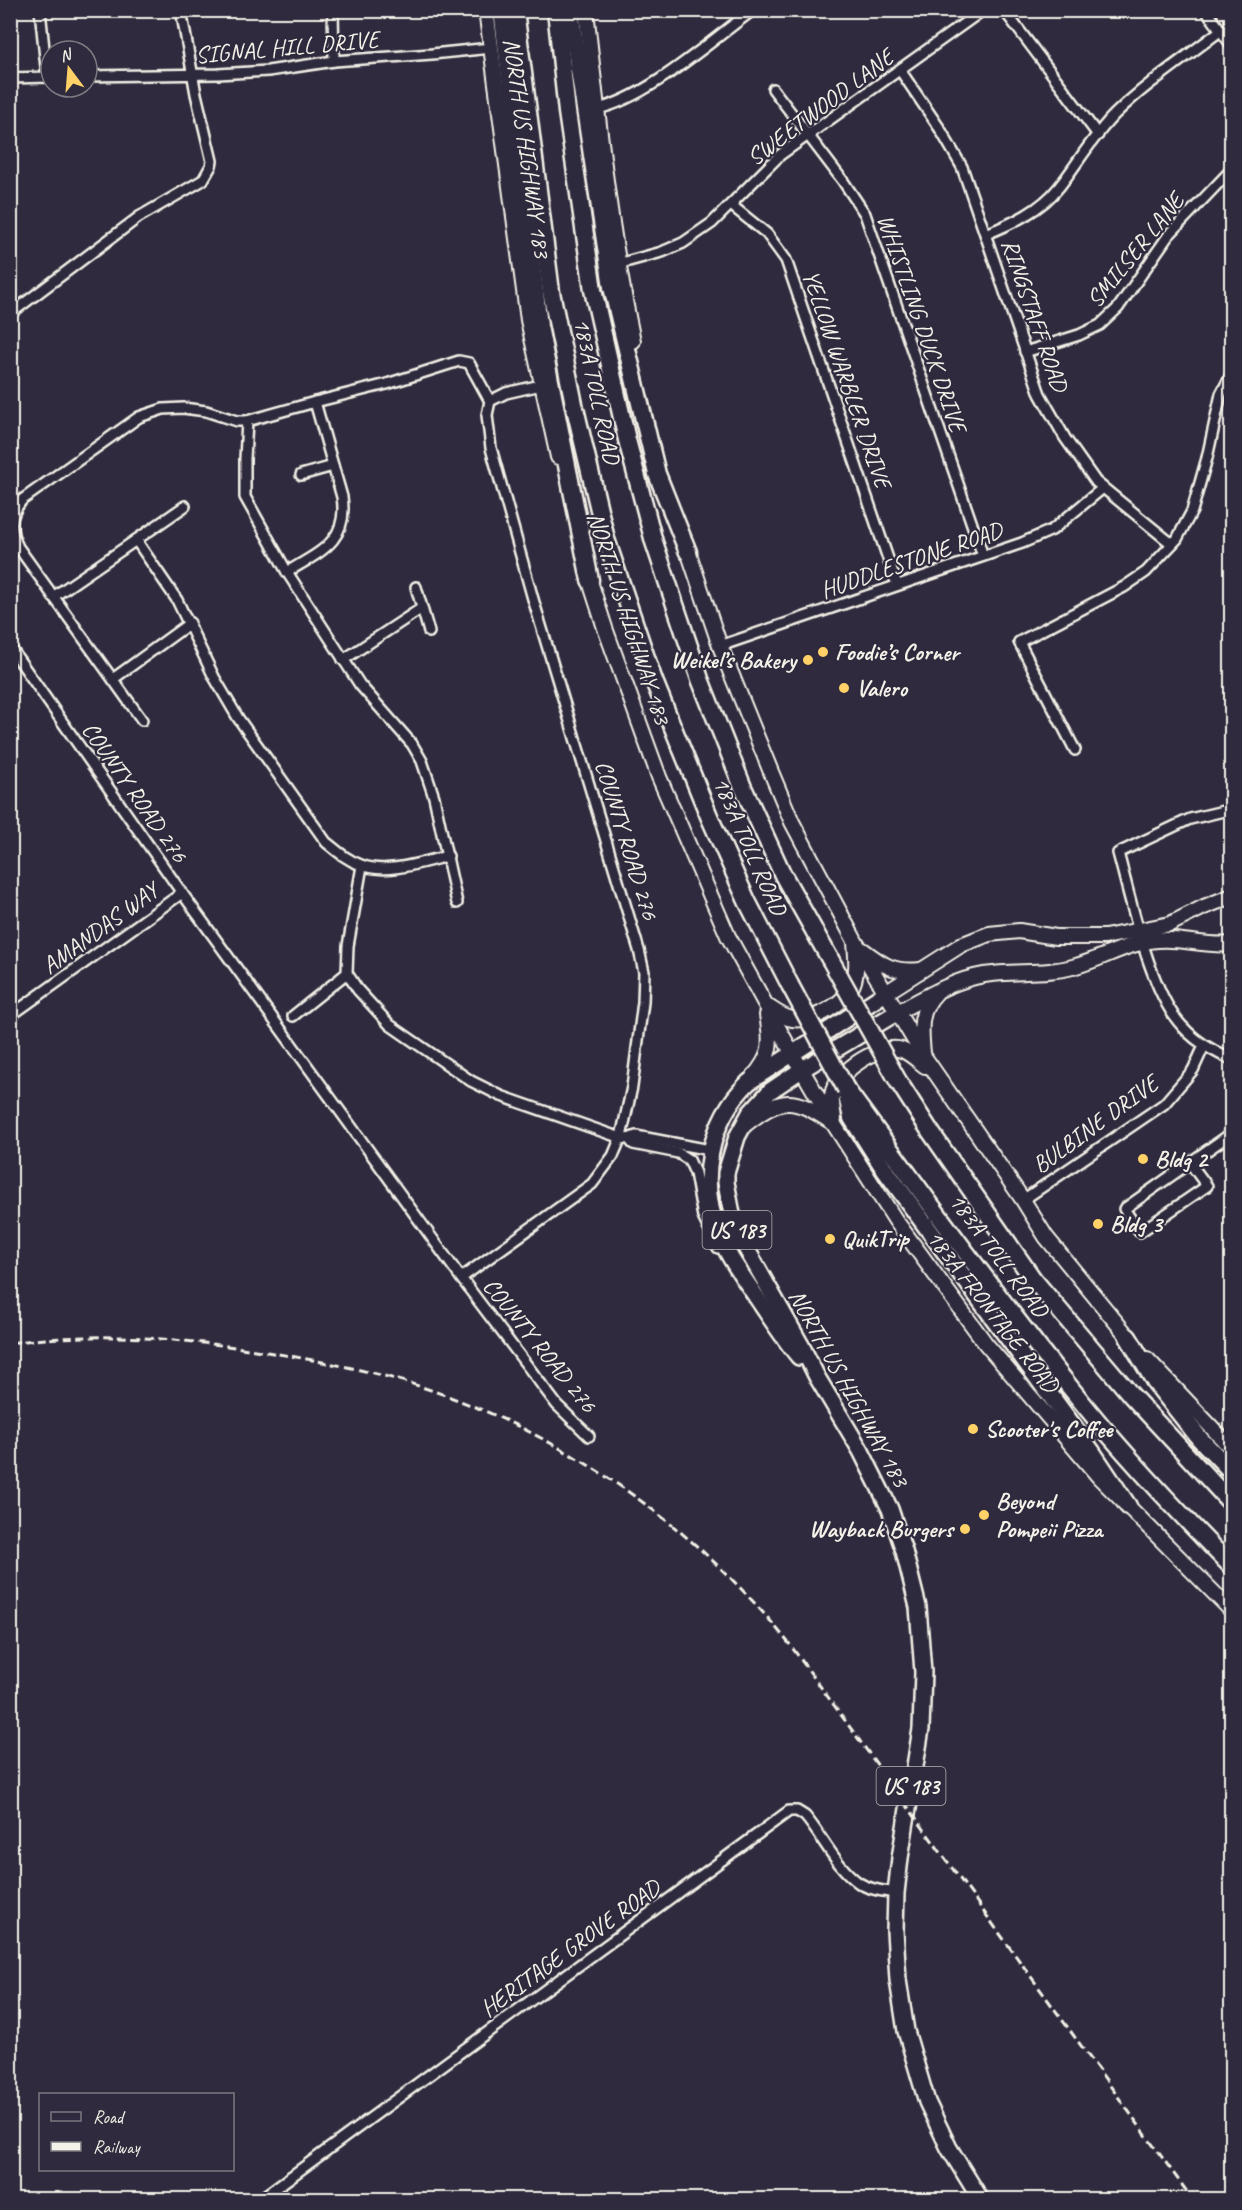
<svg xmlns="http://www.w3.org/2000/svg" width="1242" height="2210" font-family="Caveat,sans-serif">
	<style>
		.lines { fill: none; stroke-linecap: round; stroke-linejoin: round }
		.street-casing { stroke: #f4f1e8; stroke-width: 14 }
		.secondary-casing { stroke: #f4f1e8; stroke-width: 18 }
		.primary-casing { stroke: #f4f1e8; stroke-width: 20 }
		.highway-casing { stroke: #f4f1e8; stroke-width: 21 }
		.street { stroke: #2f2a3d; stroke-width: 9 }
		.secondary { stroke: #2f2a3d; stroke-width: 14 }
		.primary { stroke: #2f2a3d; stroke-width: 15 }
		.highway { stroke: #2f2a3d; stroke-width: 16 }
		.rail { stroke: #f4f1e8; stroke-width: 3; stroke-dasharray: 9 4.5; stroke-linecap: butt }
		.highway-bridge-casing { stroke: #f4f1e8; stroke-width: 21; stroke-linecap: butt }
		.highway-bridge { stroke: #2f2a3d; stroke-width: 16 }
		.poi-dot { fill: #ffd166; stroke: #2f2a3d; stroke-width: 2 }
		.labels { text-anchor: middle; stroke-width: 4.5; stroke-linejoin: round; paint-order: stroke }
		.shield { fill: #2f2a3d; stroke: #b9b5b5; stroke-width: 1.5 }
		.shield-label { font-size: 22px; font-weight: bold; fill: #f4f1e8 }
		.street-label { font-size: 24px; fill: #f4f1e8; stroke: #2f2a3d }
		.poi-label { font-size: 24px; font-weight: bold; fill: #f4f1e8; stroke: #2f2a3d; text-anchor: start }
	</style>
	<rect width="100%" height="100%" fill="#2f2a3d"/>
	<filter id="ink" filterUnits="userSpaceOnUse"><feTurbulence type="fractalNoise" baseFrequency=".0167" numOctaves="2"/><feDisplacementMap in="SourceGraphic" scale="12" xChannelSelector="R" yChannelSelector="G"/><feConvolveMatrix kernelMatrix="1 2 1 2 8 2 1 2 1" color-interpolation-filters="sRGB"/></filter>
	<g filter="url(#ink)">
		<g class="lines">
			<g class="street-casing">
				<g id="street">
					<path d="M40,10L47,77"/>
					<path d="M333,10L334,61"/>
					<path d="M1004,10L1098,135"/>
					<path d="M1206,10L1232,46"/>
					<path d="M900,70L940,129L962,167L1040,394L1065,438L1096,482L1172,544"/>
					<path d="M87,76L218,74L268,71L334,61L432,54L491,48"/>
					<path d="M10,78L51,77"/>
					<path d="M773,89L843,181L865,214L983,556"/>
					<path d="M597,109C648,98 710,41 753,10"/>
					<path d="M731,205L767,234L786,260L897,585"/>
					<path d="M986,234C1013,223 1041,210 1059,187C1078,163 1093,136 1115,114C1147,83 1185,58 1220,31"/>
					<path d="M618,264L662,252L683,243L712,223L780,155L983,10"/>
					<path d="M10,314L139,217L203,180L211,166L212,161L196,94L181,10"/>
					<path d="M1025,352L1079,335L1100,325L1118,308L1168,236L1232,169"/>
					<path d="M247,421L245,459V497L287,572L360,685L412,744L422,761L434,797L457,903"/>
					<path d="M301,475L333,466"/>
					<path d="M136,540L185,506"/>
					<path d="M287,572C320,552 349,541 342,497L315,402"/>
					<path d="M416,587L429,632"/>
					<path d="M53,597L136,540L177,600L214,677L238,718L326,842C337,851 347,860 361,865C387,875 422,862 448,856"/>
					<path d="M720,646L1022,543L1052,530L1103,488"/>
					<path d="M10,647L182,893L461,1278L557,1405L589,1436"/>
					<path d="M343,660L422,608"/>
					<path d="M113,679L190,623"/>
					<path d="M142,720L18,547C9,529 9,516 22,500L139,417L163,409L183,408L206,411L237,421H247L315,402L387,384L459,361L469,363L490,401"/>
					<path d="M1075,750L1019,642L1124,587L1146,572L1177,539L1192,511L1207,458L1221,394L1232,373"/>
					<path d="M1232,809L1190,819L1118,853C1131,900 1150,992 1182,1026C1190,1035 1200,1043 1211,1049C1218,1053 1224,1057 1232,1059"/>
					<path d="M362,866L348,946L347,973L358,990L390,1025L471,1081L501,1096L621,1138L629,1139L636,1136L710,1150"/>
					<path d="M10,1016L182,893"/>
					<path d="M293,1016L347,973"/>
					<path d="M629,1139L633,1144L678,1153L689,1160L695,1173L703,1217L718,1248"/>
					<path d="M1190,1163L1207,1186L1140,1232L1124,1209L1232,1133"/>
					<path d="M1023,1200L1164,1104L1193,1070L1204,1046"/>
					<path d="M461,1278L592,1184L613,1156L621,1137L632,1087L643,1002L644,972L639,950L533,599L491,448L487,415L490,401L506,393L541,385"/>
					<path d="M259,2200L789,1811H797L805,1816C823,1837 836,1867 859,1883C870,1890 884,1891 896,1893"/>
				</g>
			</g>
			<g class="secondary-casing">
				<g id="secondary">
					<path d="M486,10L528,320L558,457"/>
					<path d="M586,10C598,121 610,232 633,341"/>
					<path d="M685,542L720,646L771,772L792,822L855,941L923,1055L1023,1200L1046,1237L1134,1344"/>
					<path d="M587,572L605,628L659,777L728,936L792,1053L833,1123L896,1221L986,1344L1099,1477L1232,1611"/>
					<path d="M863,950C884,966 894,973 921,970"/>
					<path d="M884,994L961,945L989,934L1019,931L1056,937H1105L1170,924L1204,907L1232,896"/>
					<path d="M767,1006C775,1011 782,1017 792,1019C814,1022 845,1004 853,984C858,971 856,957 855,942"/>
					<path d="M896,1013C924,998 953,980 984,975C1014,970 1046,975 1076,966C1104,958 1129,942 1158,940C1183,938 1207,947 1232,944"/>
					<path d="M923,1053C921,1031 918,1011 936,993"/>
					<path d="M753,1077C772,1056 772,1043 767,1015"/>
					<path d="M834,1119C833,1110 830,1099 833,1091C839,1070 880,1043 902,1050C910,1053 918,1061 925,1066"/>
					<path d="M746,1124C782,1096 793,1097 830,1121"/>
					<path d="M1147,1359L1232,1449"/>
				</g>
			</g>
			<g class="primary-casing">
				<g id="primary">
					<path d="M896,1013L801,1070L770,1091L750,1113L737,1137L726,1173V1182L732,1214L741,1239L802,1347L817,1377L861,1451L890,1509L904,1551L918,1607L923,1672L921,1729L900,1858L896,1893L895,1931L898,1980L906,2031L927,2102L949,2148L981,2200"/>
					<path d="M799,1357C784,1339 772,1320 759,1301C745,1279 728,1258 719,1234C698,1182 708,1121 749,1082L884,994"/>
				</g>
			</g>
			<g class="highway-casing">
				<g id="highway">
					<path d="M502,10L539,326L590,580"/>
					<path d="M515,10L551,292L574,404L606,539L654,681L709,816L747,901L790,985"/>
					<path d="M556,10L567,112L593,290L627,440L654,542L700,679L742,785L783,875L830,959"/>
					<path d="M570,10L612,287L657,474L688,552"/>
					<path d="M846,1089C920,1190 994,1293 1073,1391C1122,1453 1177,1511 1232,1567"/>
					<path d="M847,1096L852,1118L885,1170L1092,1452L1128,1506"/>
					<path d="M930,1131L1033,1279L1131,1395L1232,1504"/>
					<path d="M1128,1337L1155,1382L1200,1439L1232,1472"/>
				</g>
			</g>
			<use href="#street" class="street"/>
			<use href="#secondary" class="secondary"/>
			<use href="#primary" class="primary"/>
			<use href="#highway" class="highway"/>
			<path class="rail" d="M10,1343C96,1331 183,1338 267,1352C315,1360 363,1369 409,1383C558,1429 694,1523 791,1646L1193,2200"/>
			<g class="highway-bridge-casing">
				<g id="highway-bridge">
					<path d="M830,959L898,1081L930,1131"/>
					<path d="M790,985L846,1089"/>
				</g>
			</g>
			<use href="#highway-bridge" class="highway-bridge"/>
		</g>
	</g>
	<g class="poi-dot">
		<circle cx="823" cy="652" r="6"/>
		<circle cx="808" cy="660" r="6"/>
		<circle cx="844" cy="688" r="6"/>
		<circle cx="1143" cy="1159" r="6"/>
		<circle cx="1098" cy="1224" r="6"/>
		<circle cx="830" cy="1239" r="6"/>
		<circle cx="973" cy="1429" r="6"/>
		<circle cx="984" cy="1515" r="6"/>
		<circle cx="965" cy="1529" r="6"/>
	</g>
	<g class="labels">
		<g class="shield">
			<rect x="702.5" y="1211" width="69" height="38" rx="4.5"/>
			<rect x="876.5" y="1767" width="69" height="38" rx="4.5"/>
		</g>
		<g class="shield-label">
			<text x="737" y="1238">US 183</text>
			<text x="911" y="1794">US 183</text>
		</g>
		<g class="street-label">
			<text transform="translate(287 47) rotate(-5)" y="8">SIGNAL HILL DRIVE</text>
			<text transform="translate(820 107) rotate(-37)" y="8">SWEETWOOD LANE</text>
			<text transform="translate(527 148) rotate(82)" y="8">NORTH US HIGHWAY 183</text>
			<text transform="translate(1135 250) rotate(-51)" y="8">SMILSER LANE</text>
			<text transform="translate(1035 315) rotate(71)" y="8">RINGSTAFF ROAD</text>
			<text transform="translate(922 323) rotate(71)" y="8">WHISTLING DUCK DRIVE</text>
			<text transform="translate(847 379) rotate(71)" y="8">YELLOW WARBLER DRIVE</text>
			<text transform="translate(597 391) rotate(78)" y="8">183A TOLL ROAD</text>
			<text transform="translate(911 560) rotate(-19)" y="8">HUDDLESTONE ROAD</text>
			<text transform="translate(629 618) rotate(72)" y="8">NORTH US HIGHWAY 183</text>
			<text transform="translate(135 792) rotate(55)" y="8">COUNTY ROAD 276</text>
			<text transform="translate(627 840) rotate(73)" y="8">COUNTY ROAD 276</text>
			<text transform="translate(750 846) rotate(66)" y="8">183A TOLL ROAD</text>
			<text transform="translate(100 928) rotate(-36)" y="8">AMANDAS WAY</text>
			<text transform="translate(1095 1124) rotate(-36)" y="8">BULBINE DRIVE</text>
			<text transform="translate(999 1255) rotate(53)" y="8">183A TOLL ROAD</text>
			<text transform="translate(993 1311) rotate(52)" y="8">183A FRONTAGE ROAD</text>
			<text transform="translate(540 1345) rotate(51)" y="8">COUNTY ROAD 276</text>
			<text transform="translate(849 1388) rotate(61)" y="8">NORTH US HIGHWAY 183</text>
			<text transform="translate(570 1948) rotate(-36)" y="8">HERITAGE GROVE ROAD</text>
		</g>
		<g class="poi-label">
			<text x="835" y="660">Foodie’s Corner</text>
			<text x="796" y="668" text-anchor="end">Weikel’s Bakery</text>
			<text x="856" y="696">Valero</text>
			<text x="1155" y="1167">Bldg 2</text>
			<text x="1110" y="1232">Bldg 3</text>
			<text x="842" y="1247">QuikTrip</text>
			<text x="985" y="1437">Scooter's Coffee</text>
			<text x="996" y="1509">Beyond<tspan x="996" dy="28">Pompeii Pizza</tspan></text>
			<text x="953" y="1537" text-anchor="end">Wayback Burgers</text>
		</g>
	</g>
	<rect width="1242" height="2210" fill="none" stroke="#2f2a3d" stroke-width="36"/>
	<rect x="18" y="18" width="1206" height="2174" fill="none" stroke="#f4f1e8" stroke-width="2" filter="url(#ink)"/>
	<rect x="39" y="2093" width="195" height="78" fill="#2f2a3d" stroke="#7e7a81" stroke-width="1.5"/>
	<rect x="51" y="2112" width="30" height="9" fill="#2f2a3d" stroke="#7e7a81" stroke-width="1.5"/>
	<text x="93" y="2123" font-size="18" fill="#f4f1e8">Road</text>
	<rect x="51" y="2142" width="30" height="9" fill="#f4f1e8" stroke="#7e7a81" stroke-width="1.5"/>
	<text x="93" y="2153" font-size="18" fill="#f4f1e8">Railway</text>
	<g transform="translate(69 69) rotate(344)"><circle r="28" fill="#2f2a3d" stroke="#7e7a81" stroke-width="1.5"/>
	<path d="M0-4.5L10 22L0 15L-10 22Z" fill="#ffd166"/>
	<text y="-9" font-size="16" font-weight="bold" text-anchor="middle" fill="#f4f1e8">N</text>
	</g>
</svg>
